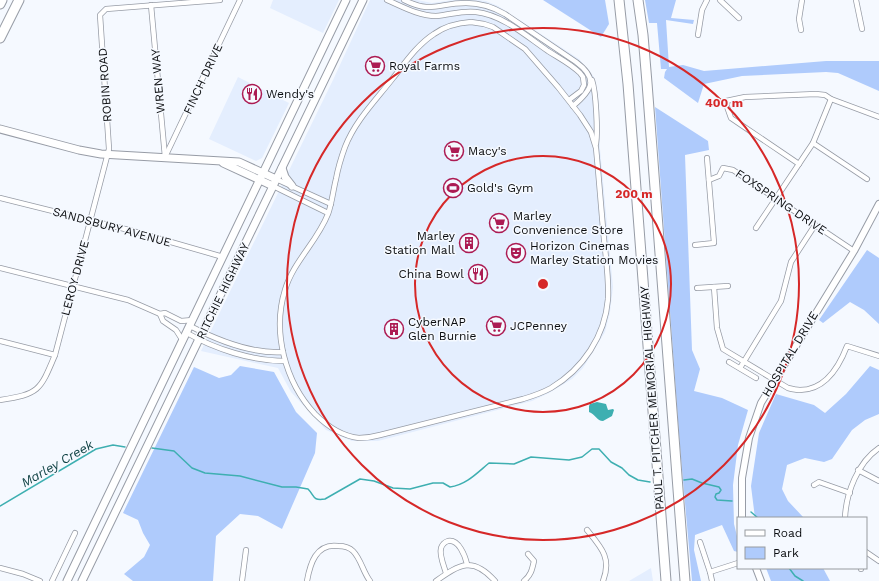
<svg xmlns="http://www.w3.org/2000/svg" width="879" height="581" font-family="'Work Sans',sans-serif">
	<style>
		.built { fill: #e4eefe }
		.green { fill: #afcbfc }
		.water { fill: #3eafb1 }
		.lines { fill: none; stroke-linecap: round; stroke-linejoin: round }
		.stream { stroke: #3eafb1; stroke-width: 1.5 }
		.minor-casing { stroke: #979ca6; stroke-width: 6 }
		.tertiary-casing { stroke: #979ca6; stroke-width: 8 }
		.secondary-casing { stroke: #979ca6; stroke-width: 9 }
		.primary-casing { stroke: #979ca6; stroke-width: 9 }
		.motorway-casing { stroke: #979ca6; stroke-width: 11 }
		.minor { stroke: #fff; stroke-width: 4.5 }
		.tertiary { stroke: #fff; stroke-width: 6 }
		.secondary { stroke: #fff; stroke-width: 7 }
		.primary { stroke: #fff; stroke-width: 7 }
		.motorway { stroke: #fff; stroke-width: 9 }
		.ring { fill: none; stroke: #d62828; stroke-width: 2 }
		.labels { text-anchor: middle; stroke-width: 3; stroke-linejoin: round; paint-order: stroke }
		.poi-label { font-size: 12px; fill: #0b0d10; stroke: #f5f9ff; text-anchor: start }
		.street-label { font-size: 12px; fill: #0b0d10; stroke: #f5f9ff }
		.water-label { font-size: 13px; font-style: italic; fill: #124446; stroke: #f5f9ff }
		.centre { fill: #d62828; stroke: #f5f9ff; stroke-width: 2 }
		.ring-label { font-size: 12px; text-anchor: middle; font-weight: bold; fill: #d62828; stroke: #f5f9ff; stroke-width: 3; stroke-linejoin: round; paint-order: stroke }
	</style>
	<rect width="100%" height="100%" fill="#f5f9ff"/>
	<g class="built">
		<path d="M273,0H339L323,33L270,8Z"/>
		<path d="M370,0H417L432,3L453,0H478L486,1L498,6L579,59L594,77L597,93L600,149L613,287L610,312L605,332L583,368L572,379L549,393L532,401L378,441H352L326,430L291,392L278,368L201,351L333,80Z"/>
		<path d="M238,77L289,103L262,158L256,161L209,139Z"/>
		<path d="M651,568L653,581H629Z"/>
	</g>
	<g class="green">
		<path d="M543,0H605L609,24L601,37Z"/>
		<path d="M645,0H676L671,18L694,20L693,24L666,20L669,67L683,65L704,71L826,61H879V91L838,73L826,72L742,76L704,84L698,103L664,78L665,72L667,69H661L657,23H649Z"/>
		<path d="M655,107L708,141L709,150L685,155L692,350L700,369L694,391L722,398L748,410L738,445L733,485L734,524L738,540V552L734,551L722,525L695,535L694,550L701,581H692L680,447Z"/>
		<path d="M867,250L879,258V324L864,310L850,302L823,323L819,320Z"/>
		<path d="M240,366L274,372L296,412L317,433L315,453L282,529L258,516L240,514L216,536L213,581H133L124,574L144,557L150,545L143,533L138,520L123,513L194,367L219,378L231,375Z"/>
		<path d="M870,366L879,370V414L865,420L852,430L832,459L824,462L805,458L787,465L782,489L788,501L804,518H755L751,486L759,433L776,394L814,405L825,413L846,394Z"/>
		<path d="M766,568H823L830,581H771Z"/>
	</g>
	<path class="water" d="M597,402L606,404L608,410L613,409L614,410L612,416L603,421C597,421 595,414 589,412V406L590,404Z"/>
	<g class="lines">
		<g class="stream">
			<path d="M152,448L174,451L192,468L205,473L240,476L282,487H296L308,489C315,496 312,501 325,499L360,479L374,481L393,488L410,489L433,483H443L450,487C466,485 477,473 489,463L514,464L531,457L569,460L582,457L592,449H599L611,462L622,468L629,475L638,480L650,482"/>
			<path d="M684,480L692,479L702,483L719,487L721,490L719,493L716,494L715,497L717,500L732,501"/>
			<path d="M0,506L96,449L113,445L125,447"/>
			<path d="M751,512L758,518"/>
			<path d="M789,568L795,576L803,581"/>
		</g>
		<g class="minor-casing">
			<g id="minor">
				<path d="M387,0C403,7 419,16 436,16C450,15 462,10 476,12C503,15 526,36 548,51C559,58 571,64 580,73L583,77L584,85L581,91L569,100"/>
				<path d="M404,0C432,14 438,3 466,3C480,3 493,7 505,14L576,62C599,79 592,90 573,106"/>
				<path d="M720,0L739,18"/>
				<path d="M856,0L862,29"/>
				<path d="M151,5L165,157"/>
				<path d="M471,22L484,24L493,27L525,49L558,87L580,115L591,132L596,148C599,178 601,208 604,239C606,259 609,279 608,299C605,336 583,369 551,388C542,393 533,396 523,399L380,435C373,437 366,438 359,438C341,436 327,426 315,414C285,382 272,332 285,290C293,262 317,242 328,214C332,203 333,191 336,179C338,168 341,158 345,147C355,121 376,100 393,78C405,63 417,45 434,34C445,26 457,23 471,22Z"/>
				<path d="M801,30L799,19L802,0"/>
				<path d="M698,35L702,10L707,0"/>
				<path d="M592,80C596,92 598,131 596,144"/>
				<path d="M725,101L731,118L799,164"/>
				<path d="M712,104L745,97L816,94L825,95L831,99L879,117"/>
				<path d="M813,143L867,179"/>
				<path d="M165,157L240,0"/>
				<path d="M276,179L331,204"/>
				<path d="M709,180L719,176L723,168L733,170L854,251"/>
				<path d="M273,186L328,213"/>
				<path d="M0,198L129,230L223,257"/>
				<path d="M756,228L813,143L831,99"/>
				<path d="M695,245L714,243L707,158"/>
				<path d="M0,268L128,300L160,314L165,313L181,321L193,320"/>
				<path d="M714,287L717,328L723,349L788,388C792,389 796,390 800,390C825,390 839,367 847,346L879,356"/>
				<path d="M697,288L728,286"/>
				<path d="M160,314L163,321L176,330L183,341"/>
				<path d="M190,326C217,340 252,354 283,352"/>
				<path d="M187,333C215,349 252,361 285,361"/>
				<path d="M0,341L55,355"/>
				<path d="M729,362L756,378"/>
				<path d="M740,368L781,301L791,262L815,225"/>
				<path d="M0,400C39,394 40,391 55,355L109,149L100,15L106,9L220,0"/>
				<path d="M858,470L879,481"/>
				<path d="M814,485L819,482L850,493"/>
				<path d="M845,518C846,493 858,462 879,448"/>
				<path d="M587,530C601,547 612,558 603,581"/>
				<path d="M700,542L710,572L712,581"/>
				<path d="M866,552L879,561"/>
				<path d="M0,568L23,574L40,581"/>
				<path d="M861,569V568"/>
				<path d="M710,572L738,563"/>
				<path d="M446,573C444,566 439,555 441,548C442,545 445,542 448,541C459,539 465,556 467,564"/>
				<path d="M52,581L75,533"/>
				<path d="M242,581L246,550"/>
				<path d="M307,581C310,564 316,543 338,546C343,546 349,547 353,551C361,559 363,572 370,581"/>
				<path d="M436,581C460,564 473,556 495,581"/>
				<path d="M524,581C531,575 532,570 534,561L528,554"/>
			</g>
		</g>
		<g class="tertiary-casing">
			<g id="tertiary">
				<path d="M742,518V478L749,438L761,403L854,251L879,204"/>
				<path d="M756,568L761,581"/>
			</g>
		</g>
		<g class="secondary-casing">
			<g id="secondary">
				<path d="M0,129L79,150L101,154L239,162L276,179"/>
				<path d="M223,163L273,186"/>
			</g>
		</g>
		<g class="primary-casing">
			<g id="primary">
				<path d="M282,168L285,177L292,186"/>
				<path d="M67,581L346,0"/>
				<path d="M82,581L363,0"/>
			</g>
		</g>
		<g class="motorway-casing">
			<g id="motorway">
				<path d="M619,0L628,84L666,581"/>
				<path d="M638,0L643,35L647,83L685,581"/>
				<path d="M0,4L2,0"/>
				<path d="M0,38L19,0"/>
			</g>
		</g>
		<use href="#minor" class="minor"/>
		<use href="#tertiary" class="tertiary"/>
		<use href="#secondary" class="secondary"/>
		<use href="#primary" class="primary"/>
		<use href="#motorway" class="motorway"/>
	</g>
	<g class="ring">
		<circle cx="543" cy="284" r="128"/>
		<circle cx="543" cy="284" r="256"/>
	</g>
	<defs>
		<g id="supermarket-ring" transform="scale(1)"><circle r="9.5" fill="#f5f9ff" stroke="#ac1b53" stroke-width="1.5"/><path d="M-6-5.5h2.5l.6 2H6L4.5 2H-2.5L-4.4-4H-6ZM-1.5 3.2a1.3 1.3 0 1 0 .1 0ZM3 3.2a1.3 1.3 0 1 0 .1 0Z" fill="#ac1b53"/></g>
		<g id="restaurant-ring" transform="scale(1)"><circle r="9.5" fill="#f5f9ff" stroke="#ac1b53" stroke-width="1.5"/><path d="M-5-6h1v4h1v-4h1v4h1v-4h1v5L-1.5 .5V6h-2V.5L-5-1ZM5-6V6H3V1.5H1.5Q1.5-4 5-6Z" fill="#ac1b53"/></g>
		<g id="stadium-ring" transform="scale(1)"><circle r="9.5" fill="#f5f9ff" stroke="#ac1b53" stroke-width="1.5"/><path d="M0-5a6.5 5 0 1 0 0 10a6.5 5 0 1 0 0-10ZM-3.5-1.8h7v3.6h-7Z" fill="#ac1b53"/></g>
		<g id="building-ring" transform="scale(1)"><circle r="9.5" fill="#f5f9ff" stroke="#ac1b53" stroke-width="1.5"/><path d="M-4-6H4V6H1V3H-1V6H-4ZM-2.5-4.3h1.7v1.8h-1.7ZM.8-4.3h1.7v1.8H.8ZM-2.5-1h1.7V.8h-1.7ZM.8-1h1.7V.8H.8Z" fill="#ac1b53"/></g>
		<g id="theatre-ring" transform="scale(1)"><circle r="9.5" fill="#f5f9ff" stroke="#ac1b53" stroke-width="1.5"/><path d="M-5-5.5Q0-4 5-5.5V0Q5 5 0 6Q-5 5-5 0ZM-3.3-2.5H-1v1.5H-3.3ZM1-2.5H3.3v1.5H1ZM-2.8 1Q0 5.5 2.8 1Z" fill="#ac1b53"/></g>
	</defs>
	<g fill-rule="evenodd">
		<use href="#supermarket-ring" x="375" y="66"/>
		<use href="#restaurant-ring" x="252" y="94"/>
		<use href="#supermarket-ring" x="454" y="151"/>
		<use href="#stadium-ring" x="453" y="188"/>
		<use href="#supermarket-ring" x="499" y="223"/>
		<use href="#building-ring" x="469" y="243"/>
		<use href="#theatre-ring" x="516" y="253"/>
		<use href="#restaurant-ring" x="478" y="274"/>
		<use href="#supermarket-ring" x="496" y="326"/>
		<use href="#building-ring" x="394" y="329"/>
	</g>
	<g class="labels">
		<g class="poi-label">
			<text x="389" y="70">Royal Farms</text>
			<text x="266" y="98">Wendy's</text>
			<text x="468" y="155">Macy's</text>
			<text x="467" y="192">Gold's Gym</text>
			<text x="513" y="220">Marley<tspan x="513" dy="14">Convenience Store</tspan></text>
			<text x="455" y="240" text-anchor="end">Marley<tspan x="455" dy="14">Station Mall</tspan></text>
			<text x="530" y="250">Horizon Cinemas<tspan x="530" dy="14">Marley Station Movies</tspan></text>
			<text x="464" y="278" text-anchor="end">China Bowl</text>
			<text x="408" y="326">CyberNAP<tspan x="408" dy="14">Glen Burnie</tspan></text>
			<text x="510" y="330">JCPenney</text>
		</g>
		<g class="street-label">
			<text transform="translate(203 79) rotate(-65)" y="4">FINCH DRIVE</text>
			<text transform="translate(158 81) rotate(-95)" y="4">WREN WAY</text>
			<text transform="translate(105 85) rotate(-94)" y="4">ROBIN ROAD</text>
			<text transform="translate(781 202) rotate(34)" y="4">FOXSPRING DRIVE</text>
			<text transform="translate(112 227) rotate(15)" y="4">SANDSBURY AVENUE</text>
			<text transform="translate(75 278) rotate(-75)" y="4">LEROY DRIVE</text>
			<text transform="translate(223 291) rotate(-64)" y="4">RITCHIE HIGHWAY</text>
			<text transform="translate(790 354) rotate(-59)" y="4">HOSPITAL DRIVE</text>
			<text transform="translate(652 398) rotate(-94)" y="4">PAUL T. PITCHER MEMORIAL HIGHWAY</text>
		</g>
		<g class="water-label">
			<text transform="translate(57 463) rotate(-30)" y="5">Marley Creek</text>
		</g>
	</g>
	<circle cx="543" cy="284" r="6" class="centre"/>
	<g class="ring-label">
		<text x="724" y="107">400 m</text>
		<text x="634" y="198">200 m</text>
	</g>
	<rect x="737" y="517" width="130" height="52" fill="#f5f9ff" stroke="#979b9f"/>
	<rect x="745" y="530" width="20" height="6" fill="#ffffff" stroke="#979b9f"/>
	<text x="773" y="537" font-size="12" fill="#0b0d10">Road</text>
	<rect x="745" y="547" width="20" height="12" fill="#afcbfc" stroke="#979b9f"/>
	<text x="773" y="557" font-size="12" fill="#0b0d10">Park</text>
</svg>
